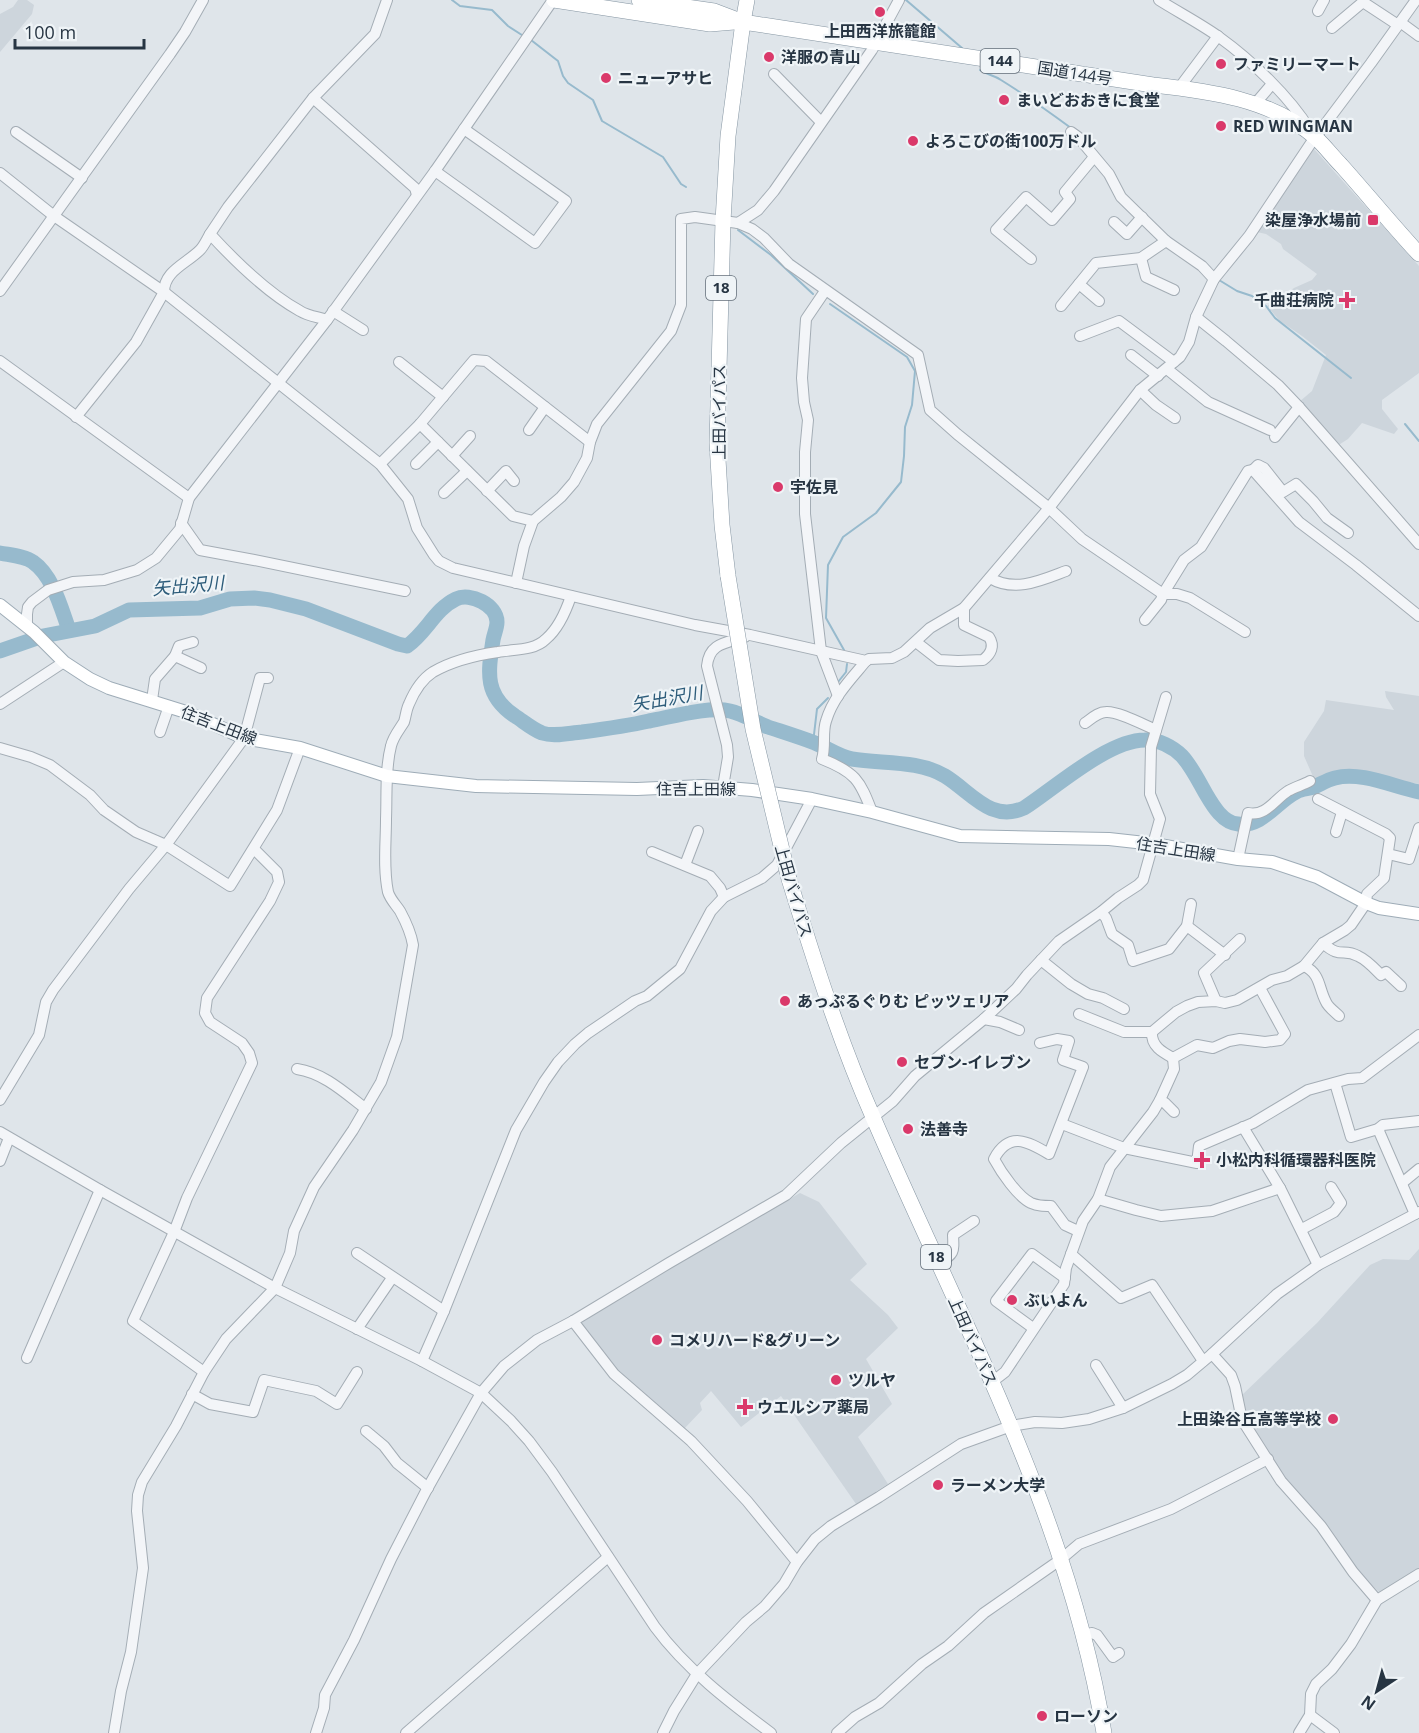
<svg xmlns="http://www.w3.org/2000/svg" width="1419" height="1733" font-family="'Open Sans','Noto Sans JP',sans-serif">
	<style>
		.built { fill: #cdd5dc }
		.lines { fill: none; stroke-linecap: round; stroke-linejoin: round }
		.stream { stroke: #97bacd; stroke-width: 2 }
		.river { stroke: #97bacd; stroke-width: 15 }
		.minor-casing { stroke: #a4adb5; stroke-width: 12 }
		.major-casing { stroke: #9eacb7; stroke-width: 14 }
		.highway-casing { stroke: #8595a2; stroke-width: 16 }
		.minor { stroke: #f3f5f8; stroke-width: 10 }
		.major { stroke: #fff; stroke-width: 12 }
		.highway { stroke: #fff; stroke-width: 15 }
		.highway-bridge-casing { stroke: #8595a2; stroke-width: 16; stroke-linecap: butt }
		.highway-bridge { stroke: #fff; stroke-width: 15 }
		.poi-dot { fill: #da396a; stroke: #eff4f7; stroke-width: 2 }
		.labels { text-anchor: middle; stroke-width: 4.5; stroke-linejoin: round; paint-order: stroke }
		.shield { fill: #eff4f7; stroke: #636e79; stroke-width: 1.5 }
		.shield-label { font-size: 15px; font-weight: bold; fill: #273543 }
		.poi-label { font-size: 16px; font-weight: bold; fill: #273543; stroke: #eff4f7; text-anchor: start }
		.street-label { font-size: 16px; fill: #273543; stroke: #eff4f7 }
		.water-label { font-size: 18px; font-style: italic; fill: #2d5c7a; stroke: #eff4f7 }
	</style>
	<rect width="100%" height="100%" fill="#dfe5ea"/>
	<g class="built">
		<path d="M18,0H27L34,5L32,14L0,52V14L13,7Z"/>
		<path d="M1311,149H1314L1419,266V373L1382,400V409L1398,429L1394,434L1362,423L1348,439L1337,446L1299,402L1312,391L1326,355L1302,336L1280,321L1267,306L1294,288L1312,280L1317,274L1283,249L1281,244L1266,234L1257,232Z"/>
		<path d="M1385,691L1419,696V784L1356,773H1336L1315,781L1304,756V742L1324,711L1326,700L1394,710L1386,697Z"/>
		<path d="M800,1193L819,1202L867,1264L850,1280L888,1315L898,1328L866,1359L892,1404L858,1437L888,1484L856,1504L781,1396L741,1427L711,1391L700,1403L702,1410L684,1429L618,1375L580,1324L655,1276Z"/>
		<path d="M1419,1249V1569L1380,1593L1357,1571L1282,1479L1244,1413L1242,1395L1317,1323L1370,1265L1383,1259L1409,1260Z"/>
	</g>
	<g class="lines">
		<g class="stream">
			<path d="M452,0L460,6L492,10L508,26L525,37"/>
			<path d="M906,0L962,48"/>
			<path d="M531,40L558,61L563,76L568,83L593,100L602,121L663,157L681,184L686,187"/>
			<path d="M980,70C987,75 994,75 1001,80C1025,95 1048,111 1071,128"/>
			<path d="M738,230L771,255L813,294"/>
			<path d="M1219,280L1237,291L1252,296L1266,306L1275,318L1351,378"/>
			<path d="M830,304L907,357L915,371L912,405L905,427L904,456L901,482L876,513L843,537L828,565L826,618L844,650"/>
			<path d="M1405,424L1419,441"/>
			<path d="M838,682L846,672L847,664"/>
			<path d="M813,743L817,709L828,698"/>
		</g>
		<g class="river">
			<path d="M0,553C10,555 25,556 33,562C53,576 61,608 69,630"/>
			<path d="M0,651L43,636L95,626L129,610L200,608L230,599L254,598L270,600L306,609L398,644L407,646C426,633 435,609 456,599C470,592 497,605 497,622C497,628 494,634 493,640C488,673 484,695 515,716C523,721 532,729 542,733C554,737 569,733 582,732C605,729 627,726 649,721C671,717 709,706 730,711C743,714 755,722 768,727C783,732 799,737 815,743C827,748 840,757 852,759C883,764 918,760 945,776C971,792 991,823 1024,808C1055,788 1108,740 1145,740C1158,739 1173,747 1182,756C1192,767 1199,782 1206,794C1213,806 1223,823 1238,824C1263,827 1276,802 1296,792C1301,789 1308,789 1314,787C1321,784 1327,780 1335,778C1361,771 1394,787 1419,792"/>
		</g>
		<g class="minor-casing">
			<g id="minor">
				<path d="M1159,0C1178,12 1201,24 1219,37C1251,60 1289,96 1310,130"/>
				<path d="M1318,11L1324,0"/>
				<path d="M1400,22L1419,36"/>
				<path d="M1332,28L1363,2L1398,25"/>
				<path d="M774,74L821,122"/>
				<path d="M1179,88L1218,36"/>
				<path d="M313,98L415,188L417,195"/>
				<path d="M1255,104L1272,84"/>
				<path d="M16,132L82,178"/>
				<path d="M1071,132L1078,137L1109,174L1121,197L1166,241L1202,266L1214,279"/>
				<path d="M435,171L535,243L566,201L464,129"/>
				<path d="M0,173L54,216L164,292L380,464L408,499L417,528L434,555L439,561L453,568L695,625L750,635L866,661L869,659L892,658L904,652L930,628L964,608L1049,508L1140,390L1180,357L1189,342L1196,317L1214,279L1249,236L1311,143L1371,63L1416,0"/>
				<path d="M1114,222L1127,234L1142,217"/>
				<path d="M738,223L758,210L774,191L872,50L899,0"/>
				<path d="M1141,258L1146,277L1174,290"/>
				<path d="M1031,259L996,230L1026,197L1052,220L1070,199L1065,192L1094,157"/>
				<path d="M1079,284L1099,301"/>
				<path d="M0,291L170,54L185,32L203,0"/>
				<path d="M825,291L806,319L802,378L804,402L808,420L805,452V514L821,651L838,696"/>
				<path d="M1061,306L1096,263L1141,258L1166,241"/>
				<path d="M333,311L363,330"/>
				<path d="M1196,317L1226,341L1278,385L1299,407L1419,544"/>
				<path d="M327,320C318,317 308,316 300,311C269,294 234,260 210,234L228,207L313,98L375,34L387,0"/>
				<path d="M1080,336L1119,321L1174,362"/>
				<path d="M1131,355L1158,376"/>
				<path d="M0,361L189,498"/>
				<path d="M399,362L443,397"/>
				<path d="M1167,369L1208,402L1270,430"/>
				<path d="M1140,390L1156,405L1175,418"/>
				<path d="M76,417L136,342L164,292C164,271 186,264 200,250C204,246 207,239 210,234"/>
				<path d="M420,424L513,516L533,521"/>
				<path d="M529,430L545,407"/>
				<path d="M1275,437L1299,407"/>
				<path d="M452,456L470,436"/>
				<path d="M380,464L420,424L474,360L486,361L590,442"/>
				<path d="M416,464L438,442"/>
				<path d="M1253,470L1258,465L1264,468L1283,492L1296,484L1313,501L1327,518L1348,533"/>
				<path d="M487,491L506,471L514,481"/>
				<path d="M444,493L467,471"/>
				<path d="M181,523L200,550L254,560L405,591"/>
				<path d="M990,578C1015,593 1042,580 1066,571"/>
				<path d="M516,583L524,546L533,521L561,497L574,482L587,458L590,442L597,424L671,331L681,305V219L695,217L738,223L752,229L764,238L789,264L918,355L930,410L957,434L1049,508L1082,539L1163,594H1177L1190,598L1245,632"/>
				<path d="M1145,620L1161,600L1163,594L1184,560L1201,547L1248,471L1253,470L1299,522L1356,565L1419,616"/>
				<path d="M27,625V614L28,607L32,602L48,590L73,582L104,580L137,570L156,558L180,529L189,498L327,320L435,171L553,0"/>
				<path d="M916,642L939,660L958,661L983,660C991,654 995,646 989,637L964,625V608"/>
				<path d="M175,656L179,646L193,642"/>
				<path d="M866,661C851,679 833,697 826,721C822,733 826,746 822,759C855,772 860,780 872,812"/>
				<path d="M152,700L155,679L175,656L201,668"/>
				<path d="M0,704L64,662"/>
				<path d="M1085,723C1091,719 1098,712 1106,712C1118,711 1144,725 1156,730"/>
				<path d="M160,732L169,706"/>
				<path d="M0,748L31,757L50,765L90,795L104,810L136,832L166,845L230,886L277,810L300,748"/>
				<path d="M723,787L728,757L727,745L707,666C709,643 726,643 745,637"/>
				<path d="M1336,832L1342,812"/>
				<path d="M652,852L710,876L720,888L724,897"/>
				<path d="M1388,854L1409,859L1419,828"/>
				<path d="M1238,859L1248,813C1266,817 1275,799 1288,791C1295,787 1303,785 1310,781"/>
				<path d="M685,865L698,831"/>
				<path d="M1101,912L1106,918L1112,934L1128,945L1133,961L1169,949L1187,926L1225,955"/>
				<path d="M1187,926L1191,904"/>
				<path d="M1323,943C1340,959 1343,948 1358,956C1367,960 1374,968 1381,975L1386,972L1401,986"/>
				<path d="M1041,960L1071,984L1088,994L1103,998L1124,1009"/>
				<path d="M1304,966C1321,974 1318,987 1326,1002C1328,1007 1335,1012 1339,1016"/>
				<path d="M1216,1001L1204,973L1240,939"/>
				<path d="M1079,1014L1124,1032H1152L1176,1012L1187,1006L1198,1002L1216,1001L1225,1003L1237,1000L1272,980L1287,976L1304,966L1323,943L1345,930L1351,925L1366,903L1367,894L1384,878L1390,838L1386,834L1318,799"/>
				<path d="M984,1019L1000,1022L1019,1030"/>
				<path d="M1152,1032C1151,1046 1162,1052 1173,1058"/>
				<path d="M1040,1043L1057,1039L1069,1041L1063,1060L1083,1067L1049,1154C1027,1141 1009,1131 994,1159C1001,1172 1018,1197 1031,1203C1038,1206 1043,1206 1051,1206L1065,1225L1078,1231"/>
				<path d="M297,1069C324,1073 345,1093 366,1109"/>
				<path d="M1335,1083L1351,1137L1378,1129L1383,1125L1419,1121"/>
				<path d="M0,1100L39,1035L46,1002L53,990L129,889L166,845L244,738L260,678H268"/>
				<path d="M1160,1100L1165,1103L1174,1112"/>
				<path d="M1062,1124L1124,1148L1197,1163L1199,1146L1253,1123L1308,1090L1348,1079L1362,1078L1419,1035"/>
				<path d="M1243,1127L1280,1188L1318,1265"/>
				<path d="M1378,1129L1415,1214"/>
				<path d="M0,1132L100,1190L275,1288L422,1361L481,1393L511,1421L529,1441L552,1472L655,1627C686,1669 729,1702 771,1733"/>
				<path d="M0,1161L9,1138"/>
				<path d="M1402,1183L1419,1169"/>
				<path d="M1098,1199L1136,1210L1161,1216L1212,1211L1280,1188"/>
				<path d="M1302,1229L1334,1212L1341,1203L1331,1187"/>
				<path d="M357,1253L444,1311"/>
				<path d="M1071,1254L1121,1298L1152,1285L1203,1361"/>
				<path d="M939,1263C954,1254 954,1253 953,1235L974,1221"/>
				<path d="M573,1321L614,1374L691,1441L747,1501L797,1562"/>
				<path d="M1033,1328L996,1301L1032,1254L1065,1278"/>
				<path d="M357,1329L392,1278"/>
				<path d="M1212,1354L1231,1375L1235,1386L1241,1415L1246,1426L1281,1481L1321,1526L1353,1572L1377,1600"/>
				<path d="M27,1358L100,1190"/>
				<path d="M422,1361L444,1311L516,1130L544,1082L558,1062L575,1044L588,1033L635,1001L647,996L680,969L711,911L724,897L762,878L777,865L812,799"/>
				<path d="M1096,1365L1123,1408"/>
				<path d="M204,1372L133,1321L174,1232L187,1198L252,1063L249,1053L242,1043L210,1022L205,1013L207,998L270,901L279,882L277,872L254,849"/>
				<path d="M992,1382L1005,1372L1064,1284L1066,1268L1083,1221L1098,1199L1110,1167L1153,1112L1160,1100L1174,1069L1173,1058L1197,1045L1213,1048L1229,1041L1240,1039L1265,1042L1280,1040L1285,1034L1260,988"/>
				<path d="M192,1394L210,1404L253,1412L264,1380L316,1391L337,1404L357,1372"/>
				<path d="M366,1431L384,1446L397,1463L428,1488"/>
				<path d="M1083,1635L1092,1633L1097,1635L1113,1657L1119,1653"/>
				<path d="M1310,1715L1334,1733"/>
				<path d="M114,1733L121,1691L131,1652L143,1568L137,1511L138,1495L142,1482L176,1426L204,1372L226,1339L275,1288L290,1253L294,1231L314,1187L353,1130L381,1082L397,1037L413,945C411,933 406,922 400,911C396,905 390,899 388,892C383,868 386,843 386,819C387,795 385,769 391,746C393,737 399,730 404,722C406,716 406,710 409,704C414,692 422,679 433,672C452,661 477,655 498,652C514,649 534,651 546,639C559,628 566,611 571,596"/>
				<path d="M316,1733L324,1708L325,1695L354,1640L391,1559L426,1491L481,1393L504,1366L537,1340L573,1321L669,1263L786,1195L841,1143L893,1101L915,1076L984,1019L1016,989L1027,975L1059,941L1101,912L1118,898L1138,885L1143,880L1160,819L1150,794L1151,747L1166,697"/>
				<path d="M406,1733L608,1557"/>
				<path d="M663,1733L674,1711L697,1674L746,1622L765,1606L784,1584L797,1562L815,1539L831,1526L879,1497L961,1444L1011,1426L1035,1422L1062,1423L1089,1419L1123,1408L1172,1384L1187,1375L1212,1354L1277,1294L1318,1265L1419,1212"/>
				<path d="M837,1733L855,1717L879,1703L922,1664L948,1646L984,1613L1060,1560L1079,1544L1171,1509L1268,1459"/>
				<path d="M1299,1733L1310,1715L1311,1694L1316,1684L1332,1669L1351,1644L1377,1600L1419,1574"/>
			</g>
		</g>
		<g class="major-casing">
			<path id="major" d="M0,605L34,632L64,662L90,679L109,688L186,712L244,738L300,748L387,776L476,786L637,789L703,786L752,790L812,799L872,812L960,836L1109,839L1154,844L1238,859L1272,862L1317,877L1366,903L1379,908L1419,914"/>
		</g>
		<g class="highway-casing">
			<g id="highway">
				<path d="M554,0L710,24L734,22"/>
				<path d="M639,0L714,11L743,22L1153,85C1209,91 1272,99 1316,138C1325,146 1332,156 1341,165C1367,194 1392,225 1419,254"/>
				<path d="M728,576L722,525L717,443L723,221L728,136L743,22L747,0"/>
				<path d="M789,879C814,960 839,1040 873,1117C959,1318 1069,1515 1104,1733"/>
			</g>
		</g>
		<use href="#minor" class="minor"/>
		<use href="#major" class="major"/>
		<use href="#highway" class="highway"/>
		<g class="highway-bridge-casing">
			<path id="highway-bridge" d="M728,576L753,729L789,879"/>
		</g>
		<use href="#highway-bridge" class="highway-bridge"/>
	</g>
	<g class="poi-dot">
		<circle cx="880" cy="12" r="6"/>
		<circle cx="769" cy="57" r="6"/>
		<circle cx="1221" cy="64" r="6"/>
		<circle cx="606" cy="78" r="6"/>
		<circle cx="1004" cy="100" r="6"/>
		<circle cx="1221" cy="126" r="6"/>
		<circle cx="913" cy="141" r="6"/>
		<rect x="1367" y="214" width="12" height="12" rx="3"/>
		<path d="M1344 291h6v6h6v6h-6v6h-6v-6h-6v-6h6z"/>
		<circle cx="778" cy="487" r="6"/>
		<circle cx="785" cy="1001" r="6"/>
		<circle cx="902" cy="1062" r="6"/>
		<circle cx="908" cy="1129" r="6"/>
		<path d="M1199 1151h6v6h6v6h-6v6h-6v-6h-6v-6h6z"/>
		<circle cx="1012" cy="1300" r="6"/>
		<circle cx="657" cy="1340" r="6"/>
		<circle cx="836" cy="1380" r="6"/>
		<path d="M742 1398h6v6h6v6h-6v6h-6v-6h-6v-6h6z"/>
		<circle cx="1333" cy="1419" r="6"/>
		<circle cx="938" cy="1485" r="6"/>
		<circle cx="1042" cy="1716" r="6"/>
	</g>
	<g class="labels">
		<g class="shield">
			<rect x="980.5" y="49" width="39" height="24" rx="4.5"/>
			<rect x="706" y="276" width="30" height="24" rx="4.5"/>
			<rect x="921" y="1245" width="30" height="24" rx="4.5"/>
		</g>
		<g class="shield-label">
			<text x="1000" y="66">144</text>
			<text x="721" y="293">18</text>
			<text x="936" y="1262">18</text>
		</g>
		<g class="poi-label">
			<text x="880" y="37" text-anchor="middle">上田西洋旅籠館</text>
			<text x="781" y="63">洋服の青山</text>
			<text x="1233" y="70">ファミリーマート</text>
			<text x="618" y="84">ニューアサヒ</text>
			<text x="1016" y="106">まいどおおきに食堂</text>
			<text x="1233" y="132">RED WINGMAN</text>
			<text x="925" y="147">よろこびの街100万ドル</text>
			<text x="1361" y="226" text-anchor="end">染屋浄水場前</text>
			<text x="1334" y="306" text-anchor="end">千曲荘病院</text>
			<text x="790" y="493">宇佐見</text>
			<text x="797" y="1007">あっぷるぐりむ ピッツェリア</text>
			<text x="914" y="1068">セブン-イレブン</text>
			<text x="920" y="1135">法善寺</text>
			<text x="1216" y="1166">小松内科循環器科医院</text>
			<text x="1024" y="1306">ぶいよん</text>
			<text x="669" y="1346">コメリハード&amp;グリーン</text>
			<text x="848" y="1386">ツルヤ</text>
			<text x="757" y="1413">ウエルシア薬局</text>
			<text x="1321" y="1425" text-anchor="end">上田染谷丘高等学校</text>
			<text x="950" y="1491">ラーメン大学</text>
			<text x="1054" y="1722">ローソン</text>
		</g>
		<g class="street-label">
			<text transform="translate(1075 73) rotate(9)" y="6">国道144号</text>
			<text transform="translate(719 412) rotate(-90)" y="6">上田バイパス</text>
			<text transform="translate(219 725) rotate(21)" y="6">住吉上田線</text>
			<text x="696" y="795">住吉上田線</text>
			<text transform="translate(1176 849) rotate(9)" y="6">住吉上田線</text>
			<text transform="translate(794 891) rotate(74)" y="6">上田バイパス</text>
			<text transform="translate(973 1341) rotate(66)" y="6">上田バイパス</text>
		</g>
		<g class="water-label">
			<text transform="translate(188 586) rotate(-5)" y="6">矢出沢川</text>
			<text transform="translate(667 699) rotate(-10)" y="6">矢出沢川</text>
		</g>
	</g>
	<g transform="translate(1377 1691) rotate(216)" stroke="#eff4f7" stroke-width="4.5" paint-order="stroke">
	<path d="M0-4.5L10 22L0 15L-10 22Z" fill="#273543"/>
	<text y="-9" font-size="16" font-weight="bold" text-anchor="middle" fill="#273543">N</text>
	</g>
	<path d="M15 39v9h129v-9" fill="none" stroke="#273543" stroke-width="3"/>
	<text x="24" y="39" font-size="18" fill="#273543" stroke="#eff4f7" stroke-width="4.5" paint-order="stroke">100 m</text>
</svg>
